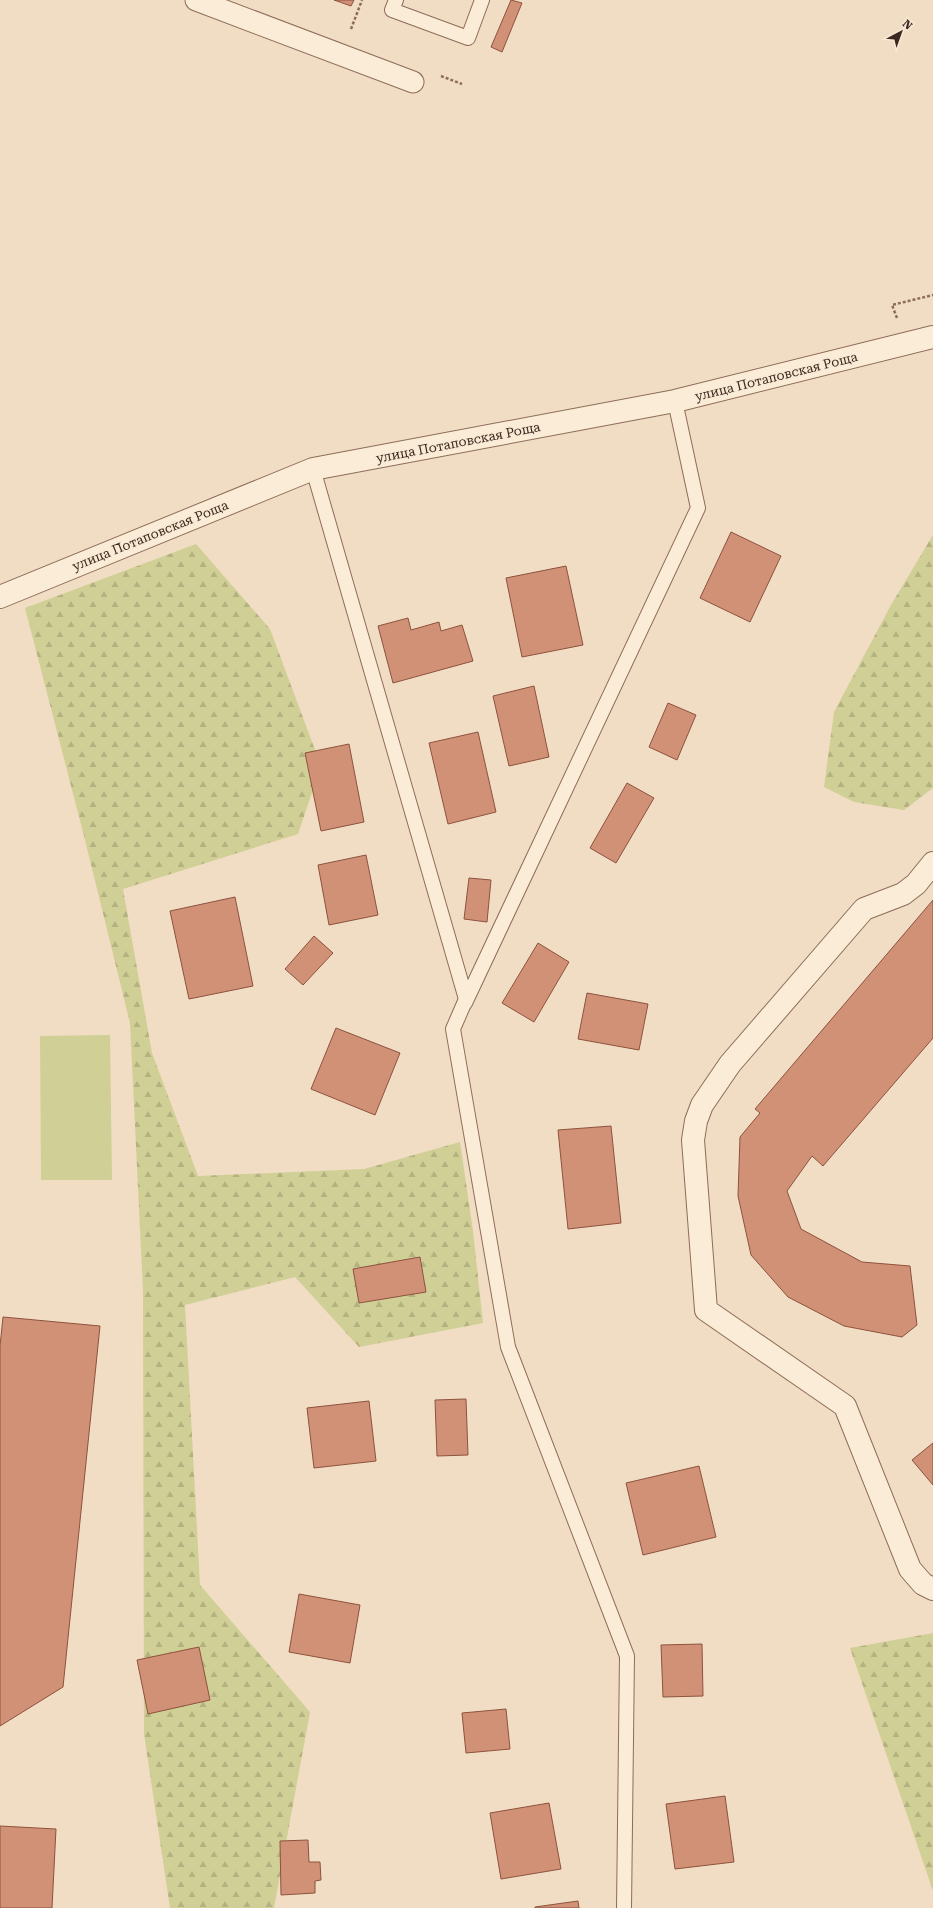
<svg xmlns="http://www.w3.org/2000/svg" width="933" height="1908" font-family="'Roboto Serif',serif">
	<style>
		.forest { fill: url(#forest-firs) }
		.pitch { fill: #d0cf96 }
		.building { fill: #d19177; stroke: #8d523d }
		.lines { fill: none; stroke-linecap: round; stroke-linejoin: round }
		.service-casing { stroke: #8d6d59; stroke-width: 16 }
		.pedestrian-casing { stroke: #8d6d59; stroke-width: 23 }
		.minor-casing { stroke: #8d6d59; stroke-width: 24 }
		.path { stroke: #8d6d59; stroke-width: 2.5; stroke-dasharray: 3 2; stroke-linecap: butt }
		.service { stroke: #fbecd7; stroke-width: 14 }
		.pedestrian { stroke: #fbecd7; stroke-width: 21 }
		.minor { stroke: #fbecd7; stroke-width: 22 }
		.labels { text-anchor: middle; stroke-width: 3; stroke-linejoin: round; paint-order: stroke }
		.street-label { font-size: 13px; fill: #3c281e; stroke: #f8e9d4 }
	</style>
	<defs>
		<pattern id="forest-firs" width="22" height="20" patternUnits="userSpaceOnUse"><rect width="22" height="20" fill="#d0cf96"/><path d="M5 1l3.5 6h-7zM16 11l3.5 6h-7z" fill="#b4b281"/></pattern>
	</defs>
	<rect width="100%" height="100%" fill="#f1ddc3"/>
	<g class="forest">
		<path d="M933,535V788L904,810L854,802L824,787L834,712L891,605Z"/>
		<path d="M196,544L270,629L321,766L298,834L123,889L152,1053L198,1176L364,1169L460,1142L473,1231L483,1323L359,1347L295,1277L185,1305L200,1585L310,1712L274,1908H170L144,1734L143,1291L130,1023L85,840L25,608Z"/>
		<path d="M933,1633V1891L850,1648Z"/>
	</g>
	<path class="pitch" d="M110,1035L112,1180H41L40,1036Z"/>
	<g class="building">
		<path d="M334,0H354L351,6Z"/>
		<path d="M511,0L522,3L502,52L491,47Z"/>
		<path d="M731,532L781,556L750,622L700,598Z"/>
		<path d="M566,566L583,645L522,657L506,578Z"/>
		<path d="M408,618L411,630L439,622L441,631L462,625L473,661L393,683L378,626Z"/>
		<path d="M534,686L549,757L509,766L493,696Z"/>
		<path d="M668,703L696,715L677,760L649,747Z"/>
		<path d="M478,732L496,812L448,824L429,743Z"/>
		<path d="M349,744L364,822L321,831L305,753Z"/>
		<path d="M627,783L654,798L616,863L590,848Z"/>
		<path d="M366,855L378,915L329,925L318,865Z"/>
		<path d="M469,878L491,880L487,922L464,919Z"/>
		<path d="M235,897L253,986L189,999L170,911Z"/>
		<path d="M933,900V1038L823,1166L812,1156L787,1191L801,1229L862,1262L910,1266L917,1325L902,1337L844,1326L788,1297L751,1255L738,1196L740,1137L760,1113L755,1109Z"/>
		<path d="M314,936L333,953L303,985L285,969Z"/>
		<path d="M538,943L569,962L534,1022L502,1003Z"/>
		<path d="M587,993L648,1004L639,1050L578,1039Z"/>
		<path d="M336,1028L400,1053L375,1115L311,1089Z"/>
		<path d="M611,1126L621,1223L568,1229L558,1130Z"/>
		<path d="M420,1257L426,1292L359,1303L353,1269Z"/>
		<path d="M3,1317L100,1326L63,1687L0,1726V1346Z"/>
		<path d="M466,1399L468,1455L437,1456L435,1400Z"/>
		<path d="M369,1401L376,1461L314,1468L307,1408Z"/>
		<path d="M933,1443V1485L912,1460Z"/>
		<path d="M699,1466L716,1537L643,1555L626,1483Z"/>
		<path d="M299,1594L360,1605L350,1663L289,1652Z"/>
		<path d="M702,1644L703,1696L663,1697L661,1645Z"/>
		<path d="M199,1647L210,1700L148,1714L137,1660Z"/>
		<path d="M506,1709L510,1749L466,1753L462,1713Z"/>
		<path d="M725,1796L734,1862L675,1869L666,1804Z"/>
		<path d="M549,1803L561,1869L501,1879L490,1813Z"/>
		<path d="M0,1826L56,1829L52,1908H0Z"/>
		<path d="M308,1840L309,1862H320L321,1880L315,1881V1893L281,1895L280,1841Z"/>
		<path d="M578,1901L579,1908H535V1907Z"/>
	</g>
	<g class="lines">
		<g class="service-casing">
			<g id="service">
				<path d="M396,0L392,10L468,38L482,0"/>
				<path d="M313,469L466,999L453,1029L508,1347L627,1656L624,1908"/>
				<path d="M465,1003L698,508L675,401"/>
			</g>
		</g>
		<g class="pedestrian-casing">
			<path id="pedestrian" d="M196,0L413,82"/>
		</g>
		<g class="minor-casing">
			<g id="minor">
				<path d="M0,597L313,469L675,401L933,337"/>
				<path d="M933,863L916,884L903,894L864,909L730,1064L702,1105L696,1121L693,1140L706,1310L845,1406L910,1569L923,1584L933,1589"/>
			</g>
		</g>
		<g class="path">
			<path d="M351,29L362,0"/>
			<path d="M441,76L462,84"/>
			<path d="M897,318L892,305L933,295"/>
		</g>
		<use href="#service" class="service"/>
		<use href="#pedestrian" class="pedestrian"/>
		<use href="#minor" class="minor"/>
	</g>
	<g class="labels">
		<g class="street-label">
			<text transform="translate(776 376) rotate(-14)" y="5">улица Потаповская Роща</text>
			<text transform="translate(458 442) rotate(-11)" y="5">улица Потаповская Роща</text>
			<text transform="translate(150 535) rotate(-22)" y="5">улица Потаповская Роща</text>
		</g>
	</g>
	<g transform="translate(901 32) rotate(41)" stroke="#f8e9d4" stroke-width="3" paint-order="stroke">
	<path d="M0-3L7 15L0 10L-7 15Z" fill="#3c281e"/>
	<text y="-6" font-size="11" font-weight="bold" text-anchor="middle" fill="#3c281e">N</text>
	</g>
</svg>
